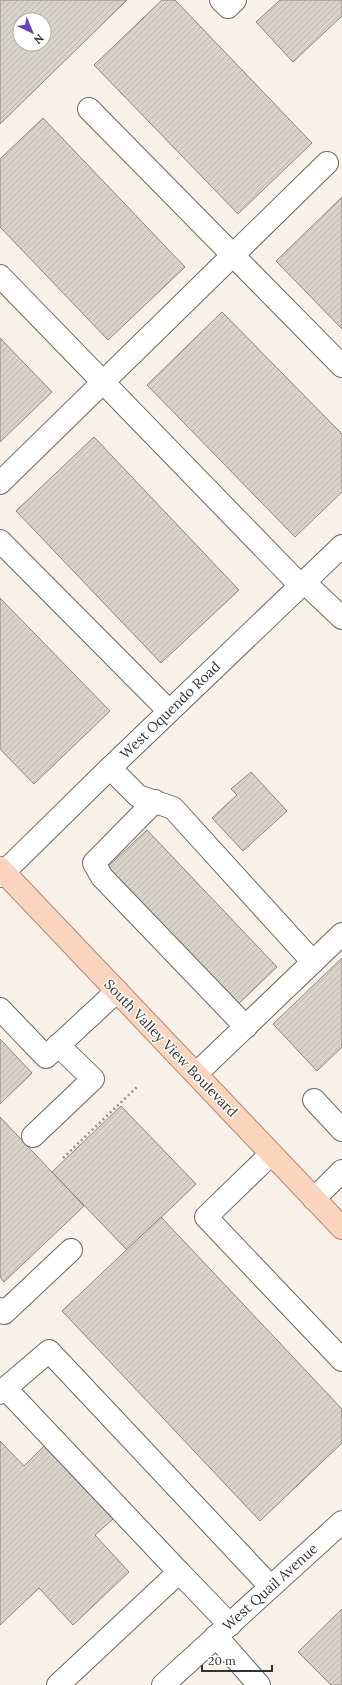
<svg xmlns="http://www.w3.org/2000/svg" width="342" height="1685" font-family="Lora,serif">
	<style>
		.building { fill: url(#building-hatch); stroke: #8b877f; fill-rule: evenodd }
		.lines { fill: none; stroke-linecap: round; stroke-linejoin: round }
		.minor-casing { stroke: #6c6861; stroke-width: 24 }
		.major-casing { stroke: #b3886f; stroke-width: 24 }
		.path { stroke: #95918b; stroke-width: 2.5; stroke-dasharray: 2 3; stroke-linecap: butt }
		.minor { stroke: #fff; stroke-width: 22 }
		.major { stroke: #fbd4be; stroke-width: 22 }
		.labels { text-anchor: middle; stroke-width: 3; stroke-linejoin: round; paint-order: stroke }
		.street-label { font-size: 14px; fill: #34322f; stroke: #fff }
	</style>
	<defs>
		<pattern id="building-hatch" width="6" height="6" patternUnits="userSpaceOnUse"><rect width="6" height="6" fill="#d8d3ca"/><path d="M-1 1l2-2M0 6l6-6M5 7l2-2" fill="none" stroke="#bab6ae"/></pattern>
	</defs>
	<rect width="100%" height="100%" fill="#f7f1e9"/>
	<g class="building">
		<path d="M0,0H127L0,124ZM20,20H44V44H20Z"/>
		<path d="M162,0H175L312,143L238,214L94,65Z"/>
		<path d="M280,0H342V16L293,62L256,22Z"/>
		<path d="M43,118L185,267L108,340L0,227V159Z"/>
		<path d="M342,197V329L276,261Z"/>
		<path d="M222,312L342,434V492L295,537L147,385Z"/>
		<path d="M0,338L52,392L0,442Z"/>
		<path d="M94,437L239,590L161,663L16,511Z"/>
		<path d="M0,598L110,711L34,784L0,749Z"/>
		<path d="M251,772L287,811L243,851L212,818L237,795L231,789Z"/>
		<path d="M147,830L277,967L233,1009L103,871Z"/>
		<path d="M342,958V1047L317,1071L273,1024Z"/>
		<path d="M0,1039L32,1073L0,1104Z"/>
		<path d="M121,1106L196,1184L127,1250L52,1172Z"/>
		<path d="M0,1117L84,1206L4,1282L0,1277Z"/>
		<path d="M161,1217L342,1409V1443L260,1521L62,1311Z"/>
		<path d="M0,1441L24,1466L44,1446L113,1519L95,1535L129,1572L73,1625L39,1588L0,1625Z"/>
		<path d="M342,1609V1685H331L298,1652Z"/>
	</g>
	<g class="lines">
		<g class="minor-casing">
			<g id="minor">
				<path d="M221,0L228,7L235,0"/>
				<path d="M89,109L342,366"/>
				<path d="M0,276L301,586"/>
				<path d="M0,483L327,163"/>
				<path d="M0,541L169,711"/>
				<path d="M304,582L342,618"/>
				<path d="M110,768L138,796L173,808L313,962"/>
				<path d="M155,801L94,863L102,877L246,1027"/>
				<path d="M0,876L110,768L342,546"/>
				<path d="M0,1009L46,1057L117,991"/>
				<path d="M196,1074L342,934"/>
				<path d="M314,1100L342,1130"/>
				<path d="M33,1136L93,1079L58,1045"/>
				<path d="M271,1154L206,1217L342,1360"/>
				<path d="M314,1199L342,1171"/>
				<path d="M0,1309L4,1313L71,1250"/>
				<path d="M5,1388L179,1572"/>
				<path d="M0,1393L49,1351L270,1586"/>
				<path d="M216,1636L259,1685"/>
				<path d="M58,1685L179,1572L230,1625"/>
				<path d="M163,1685L342,1522"/>
			</g>
		</g>
		<g class="major-casing">
			<path id="major" d="M0,868L342,1228"/>
		</g>
		<path class="path" d="M63,1158L138,1086"/>
		<use href="#minor" class="minor"/>
		<use href="#major" class="major"/>
	</g>
	<g class="labels">
		<g class="street-label">
			<text transform="translate(170 710) rotate(-44)" y="5">West Oquendo Road</text>
			<text transform="translate(171 1048) rotate(46)" y="5">South Valley View Boulevard</text>
			<text transform="translate(270 1587) rotate(-42)" y="5">West Quail Avenue</text>
		</g>
	</g>
	<g transform="translate(32 32) rotate(136)"><circle r="19" fill="#ffffff" stroke="#aeadac"/>
	<path d="M0-3L7 15L0 10L-7 15Z" fill="#6840b9"/>
	<text y="-6" font-size="11" font-weight="bold" text-anchor="middle" fill="#34322f">N</text>
	</g>
	<path d="M202 1665v6h70v-6" fill="none" stroke="#34322f" stroke-width="2"/>
	<text x="208" y="1665" font-size="12" fill="#34322f" stroke="#ffffff" stroke-width="3" paint-order="stroke">20 m</text>
</svg>
